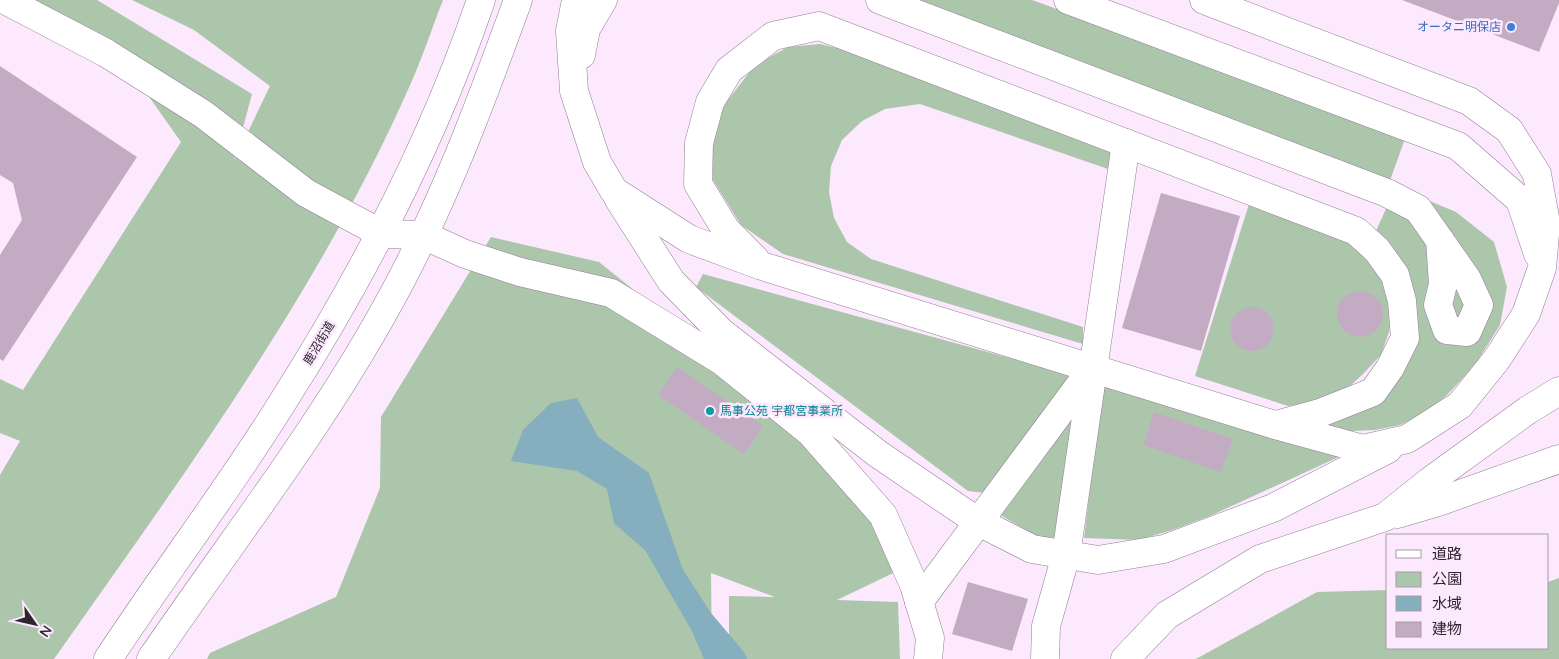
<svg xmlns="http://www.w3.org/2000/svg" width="1559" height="659" font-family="Quicksand,'Noto Sans JP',sans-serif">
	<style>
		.green { fill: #abc6aa }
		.water { fill: #85aebe }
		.building { fill: #c3abc3 }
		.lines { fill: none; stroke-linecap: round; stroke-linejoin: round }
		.minor-casing { stroke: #937d94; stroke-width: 29 }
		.major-casing { stroke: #937d94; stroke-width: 29 }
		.minor { stroke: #fff; stroke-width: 28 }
		.major { stroke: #fff; stroke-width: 28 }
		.shop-dot { fill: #3f7fe0; stroke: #fce9fd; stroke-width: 2 }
		.culture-dot { fill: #0f9aa8; stroke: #fce9fd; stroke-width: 2 }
		.labels { text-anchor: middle; stroke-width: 5; stroke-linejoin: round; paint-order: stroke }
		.shop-label { font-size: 12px; fill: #366cbe; stroke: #fce9fd; text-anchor: end }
		.street-label { font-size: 12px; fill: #2e252e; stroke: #fce9fd }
		.culture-label { font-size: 12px; fill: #0d838f; stroke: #fce9fd; text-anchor: start }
	</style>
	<rect width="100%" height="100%" fill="#fce9fd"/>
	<g class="green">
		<path d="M0,0H97L252,94L234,161L270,86L194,30L132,0H443C432,28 423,56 411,83C321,288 183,476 54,659H0V475L20,441L0,433V379L23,390L181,142L140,84L0,13Z"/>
		<path d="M884,0H1032L1406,136L1389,183Z"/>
		<path d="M820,44L861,54L1115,150L1111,170L920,104L885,109L862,121L842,140L831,166L829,192L834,218L847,242L871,259L1083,327V344L783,254L741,225L713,180L712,141L724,105L755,65L788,47Z"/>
		<path d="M1396,187L1456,212L1494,242L1507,287L1500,325L1475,365L1447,395L1424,413L1400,425L1375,430L1351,431L1305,426L1410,349L1375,233Z"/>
		<path d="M1249,204L1350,236L1386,280L1393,303L1389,332L1381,355L1363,374L1347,389L1320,401L1288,406L1195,376Z"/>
		<path d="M491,237L599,262L849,463L914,563L837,600L898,602L900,659H729V596L775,597L711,573L712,659H207L210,653L336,597L380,488L381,417Z"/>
		<path d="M703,274L1075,376L986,493L968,491L696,287Z"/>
		<path d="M1103,383L1343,455L1212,515L1172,530L1139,540L1084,538Z"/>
		<path d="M1082,397L1058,538L1038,537L999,514Z"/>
		<path d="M1559,578V659H1196L1317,592L1388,590V648H1548V582Z"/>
	</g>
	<path class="water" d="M577,398L598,437L649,473L683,570L711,613L744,652L747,659H704L692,631L645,550L614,523L607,489L577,471L511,461L523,430L551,403Z"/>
	<g class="building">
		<path d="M1402,0H1559V3L1539,52Z"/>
		<path d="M0,66L137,157L3,361L0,359V255L22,220L13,183L0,175Z"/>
		<path d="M1161,193L1240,216L1201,351L1122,328Z"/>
		<circle cx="1360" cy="314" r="23"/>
		<circle cx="1252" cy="329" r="22"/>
		<path d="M677,367L763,426L744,454L658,395Z"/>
		<path d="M1154,412L1233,439L1221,472L1143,445Z"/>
		<path d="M968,582L1028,599L1012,651L952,634Z"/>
	</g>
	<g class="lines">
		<g class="minor-casing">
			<g id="minor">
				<path d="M5,0L106,53L203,114L306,193L382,234L423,235L465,254L520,272L611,293L722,361L810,432L883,515L914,585L930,638L928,659"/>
				<path d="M576,0L570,31L574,91L597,162L614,191L689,239L762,266L1275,425L1363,449L1407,439L1460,405L1497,359L1526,314L1542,268L1546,223L1537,174L1509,130L1469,101L1204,0"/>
				<path d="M880,0L1387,193L1418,209L1467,279L1479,305L1467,332L1447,330L1438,305L1443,284L1440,240"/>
				<path d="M1068,0L1458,146L1520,200L1538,254"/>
				<path d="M581,55L586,29L603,0"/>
				<path d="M618,198L671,281L721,332L878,454L977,521L1032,549L1098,560L1164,549L1273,508L1388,449"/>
				<path d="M755,259L726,230L698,184L699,143L710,102L729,70L773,36L819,26L1356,231L1377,250L1395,275L1402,301L1405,338L1390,368L1373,392L1320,413L1276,425"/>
				<path d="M1397,514L1438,502L1559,459"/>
				<path d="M919,602L1091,370"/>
				<path d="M1045,659L1046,626L1066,555L1126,143"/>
				<path d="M1125,659L1167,615L1260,559L1385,517L1430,481L1528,410L1559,391"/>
			</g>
		</g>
		<g class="major-casing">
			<g id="major">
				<path d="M108,659C165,572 229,489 284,400C364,274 433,141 481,0"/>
				<path d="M151,659C230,543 318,431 386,308C441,210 480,105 518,0"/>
			</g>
		</g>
		<use href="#minor" class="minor"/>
		<use href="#major" class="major"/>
	</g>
	<circle class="shop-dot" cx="1511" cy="27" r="5"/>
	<circle class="culture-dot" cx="710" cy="411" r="5"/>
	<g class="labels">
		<g class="shop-label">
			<text x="1501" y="31">オータニ明保店</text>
		</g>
		<g class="street-label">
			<text transform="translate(319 343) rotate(-59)" y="4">鹿沼街道</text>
		</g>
		<g class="culture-label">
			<text x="720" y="415">馬事公苑 宇都宮事業所</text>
		</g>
	</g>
	<rect x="1386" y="534" width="162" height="115" fill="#fce9fd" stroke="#aa9baa"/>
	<rect x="1396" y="550" width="25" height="8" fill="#ffffff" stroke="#aa9baa"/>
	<text x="1432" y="559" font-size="15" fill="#2e252e">道路</text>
	<rect x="1396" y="572" width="25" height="15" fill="#abc6aa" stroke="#aa9baa"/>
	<text x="1432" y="584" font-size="15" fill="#2e252e">公園</text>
	<rect x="1396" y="596" width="25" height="15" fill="#85aebe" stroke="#aa9baa"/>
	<text x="1432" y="609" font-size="15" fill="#2e252e">水域</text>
	<rect x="1396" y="622" width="25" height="15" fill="#c3abc3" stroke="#aa9baa"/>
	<text x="1432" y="634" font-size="15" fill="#2e252e">建物</text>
	<g transform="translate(35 624) rotate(124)" stroke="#fce9fd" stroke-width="4" paint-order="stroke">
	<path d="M0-4L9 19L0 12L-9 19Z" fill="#2e252e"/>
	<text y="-8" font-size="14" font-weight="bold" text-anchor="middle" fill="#2e252e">N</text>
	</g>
</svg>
